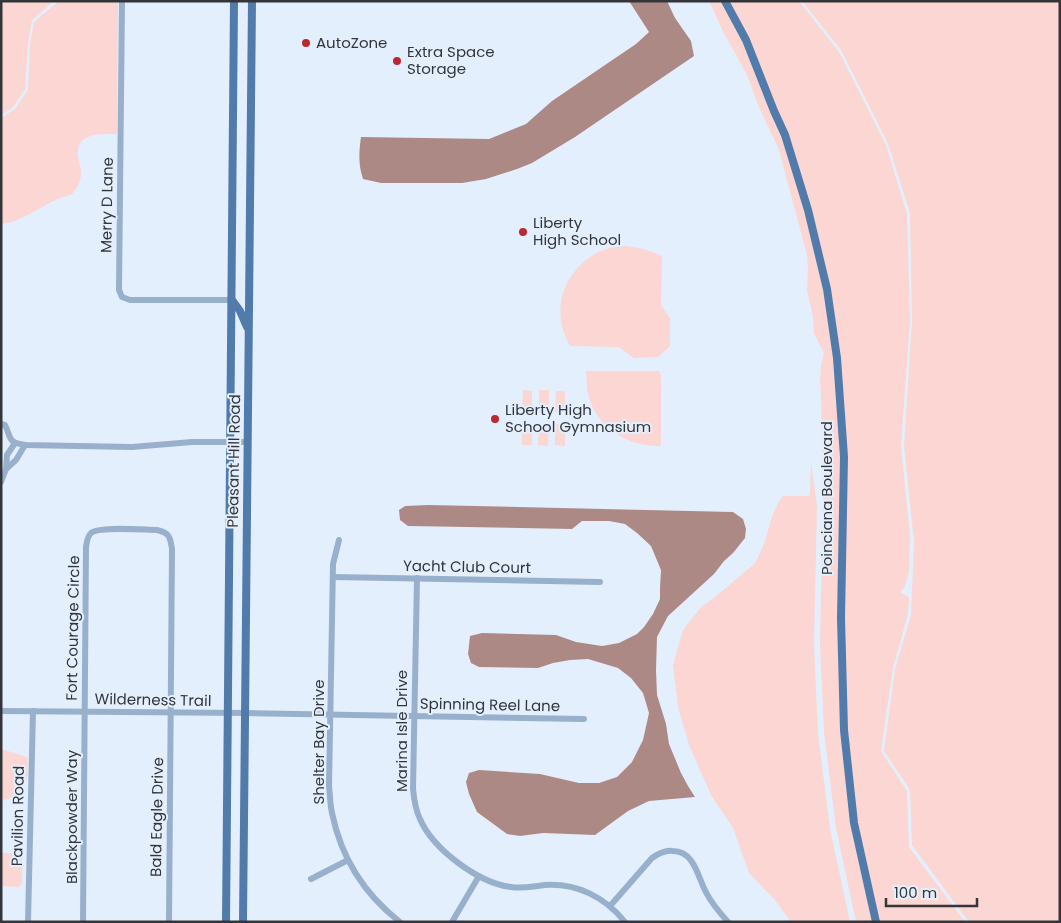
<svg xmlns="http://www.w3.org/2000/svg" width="1061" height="923" font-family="Poppins,sans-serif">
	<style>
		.green { fill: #fbd6d2 }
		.water { fill: #ad8986 }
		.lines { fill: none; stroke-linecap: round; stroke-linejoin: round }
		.minor { stroke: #99b0cc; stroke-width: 6 }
		.major { stroke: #517bab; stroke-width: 8 }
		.poi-dot { fill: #b9292d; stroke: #e4effd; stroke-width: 2 }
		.labels { text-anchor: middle; stroke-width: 4; stroke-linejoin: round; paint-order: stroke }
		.poi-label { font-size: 15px; fill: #32363b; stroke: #e4effd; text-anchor: start }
		.street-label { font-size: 15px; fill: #32363b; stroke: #e4effd }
	</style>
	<rect width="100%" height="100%" fill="#e4effd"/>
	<g class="green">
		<path d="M1,1H54L32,20L28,43L25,89L13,107L1,115Z"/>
		<path d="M59,1H118L117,134C100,134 75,132 78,157C78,158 80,164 80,165C82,173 81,180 77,187C76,189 74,192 72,194C69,196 62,197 58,199C39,207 22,222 1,224V118L15,109L28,90L30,44L34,22Z"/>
		<path d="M709,1H799L839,52L886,145L907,214L910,321L901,446L910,535L909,571L905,586L900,592L909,597L908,614L893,668L881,751L907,791L909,847L965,922H856L836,828L824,732L820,644L823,499L821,395L820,380L821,365L824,353L814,333L813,317L807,290L808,270L807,255L779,150L759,107L747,75L724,33Z"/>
		<path d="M802,1H1060V922H969L912,845L910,790L884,751L895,669L911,615L914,542L904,446L912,321L910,213L888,144L841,50Z"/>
		<path d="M625,246C638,247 649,250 662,256L661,305L670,318V346L658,357L634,358L619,347L570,346C566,338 562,330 561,320C556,289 579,256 609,248C614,247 619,247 625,246Z"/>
		<path d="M586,371H659L661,375V446C627,447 596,427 588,394C586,387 587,378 586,371Z"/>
		<path d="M523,390L532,391V412H522Z"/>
		<rect x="539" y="390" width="10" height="22"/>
		<path d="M556,391H565V412H555Z"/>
		<rect x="522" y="424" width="10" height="21"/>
		<path d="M539,424H549L548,446L538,445Z"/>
		<path d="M555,424H565V446L555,445Z"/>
		<path d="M811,462L817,506L814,644L818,733L830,829L850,922H791L775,900L749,873L733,828L711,795L689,745L678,707L673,665L683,630L701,607L714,598L755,563L765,542L771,519L778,503L783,496H808L810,495Z"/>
		<path d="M1,749L27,757L28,775L17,796L1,801Z"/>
		<path d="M1,853H19L22,857V883L19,887L1,886Z"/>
	</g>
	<g class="water">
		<path d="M629,1H667L675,18L691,41L694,56L575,137L532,163L517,169L486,179L462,183H381L363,179C358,164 359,152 361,137L489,139L526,124L552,101L636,44L649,32Z"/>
		<path d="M429,505L733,512L743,519L746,529L745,538L733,553L724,561L714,574L668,616L657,637L656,670L657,695L666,724L669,744L681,773L688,786L695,797L649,801L628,811L595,835L543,833L520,836L507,834L477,812L469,794L466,782L469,773L479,770L540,774L579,783H599L617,777L632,762L643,740L649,713L643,693L631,678L618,668L588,659L570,660L553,663L538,668L479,667L471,663L468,654L470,636L482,633L556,635L576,642L602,646L619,643L637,634L644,627L653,614L660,599V588L661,570L651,546L637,533L625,524L609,521H582L572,529L408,526L400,520L399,510L405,506Z"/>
	</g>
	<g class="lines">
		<g class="minor">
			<path d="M122,1L119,290L122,297L130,300H232"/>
			<path d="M1,424L5,425C12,439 7,442 25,445L132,447L192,442H248"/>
			<path d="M6,469L7,455L15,443"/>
			<path d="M1,482L6,469L16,460L25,445"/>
			<path d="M339,540L333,564L329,786C330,794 330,804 332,813C341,857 364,894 400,922"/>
			<path d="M333,577L600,582"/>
			<path d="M417,578L413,789C414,799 415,809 420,819C433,849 478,883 511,887C523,889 534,886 545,885C577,883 605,897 625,922"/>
			<path d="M1,711L245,713L584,719"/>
			<path d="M311,879L348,860"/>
			<path d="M610,906L652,858C659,853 665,850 673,851C695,851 698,879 707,894C712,904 720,913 728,922"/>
			<path d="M28,922L33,711"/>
			<path d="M83,922L86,547C87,542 87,537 91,533C99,526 145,530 157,530C170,533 170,537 172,549L169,922"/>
			<path d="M452,922L479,876"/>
		</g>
		<g class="major">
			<path d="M725,1L746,40L774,111L785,135L808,210L827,289L837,358L844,457L841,618L844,730L854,823L876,922"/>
			<path d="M232,300L240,311L247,327"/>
			<path d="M226,922L234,1"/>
			<path d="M243,922L252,1"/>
		</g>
	</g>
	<g class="poi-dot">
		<circle cx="306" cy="43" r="5"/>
		<circle cx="397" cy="61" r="5"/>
		<circle cx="523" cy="232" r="5"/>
		<circle cx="495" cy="419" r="5"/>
	</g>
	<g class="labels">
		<g class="poi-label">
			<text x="316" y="48">AutoZone</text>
			<text x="407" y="57">Extra Space<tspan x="407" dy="17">Storage</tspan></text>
			<text x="533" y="228">Liberty<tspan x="533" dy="17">High School</tspan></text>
			<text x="505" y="415">Liberty High<tspan x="505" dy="17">School Gymnasium</tspan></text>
		</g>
		<g class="street-label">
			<text transform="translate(107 205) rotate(-89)" y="5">Merry D Lane</text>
			<text transform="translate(234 461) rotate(-89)" y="5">Pleasant Hill Road</text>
			<text transform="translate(827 498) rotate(-90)" y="5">Poinciana Boulevard</text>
			<text transform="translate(467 567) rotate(1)" y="5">Yacht Club Court</text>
			<text transform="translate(73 628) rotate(-89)" y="5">Fort Courage Circle</text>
			<text transform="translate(153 700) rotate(1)" y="5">Wilderness Trail</text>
			<text transform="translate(490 705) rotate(1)" y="5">Spinning Reel Lane</text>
			<text transform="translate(402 731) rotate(-90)" y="5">Marina Isle Drive</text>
			<text transform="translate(319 742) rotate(-90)" y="5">Shelter Bay Drive</text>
			<text transform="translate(18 816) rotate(-89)" y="5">Pavilion Road</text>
			<text transform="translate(72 817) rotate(-90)" y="5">Blackpowder Way</text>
			<text transform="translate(157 817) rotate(-89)" y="5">Bald Eagle Drive</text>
		</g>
	</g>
	<rect width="1061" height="923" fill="none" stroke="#32363b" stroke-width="5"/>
	<path d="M886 898v8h91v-8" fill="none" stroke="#32363b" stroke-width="2.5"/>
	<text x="894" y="898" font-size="15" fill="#32363b" stroke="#e4effd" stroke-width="4" paint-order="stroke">100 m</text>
</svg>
